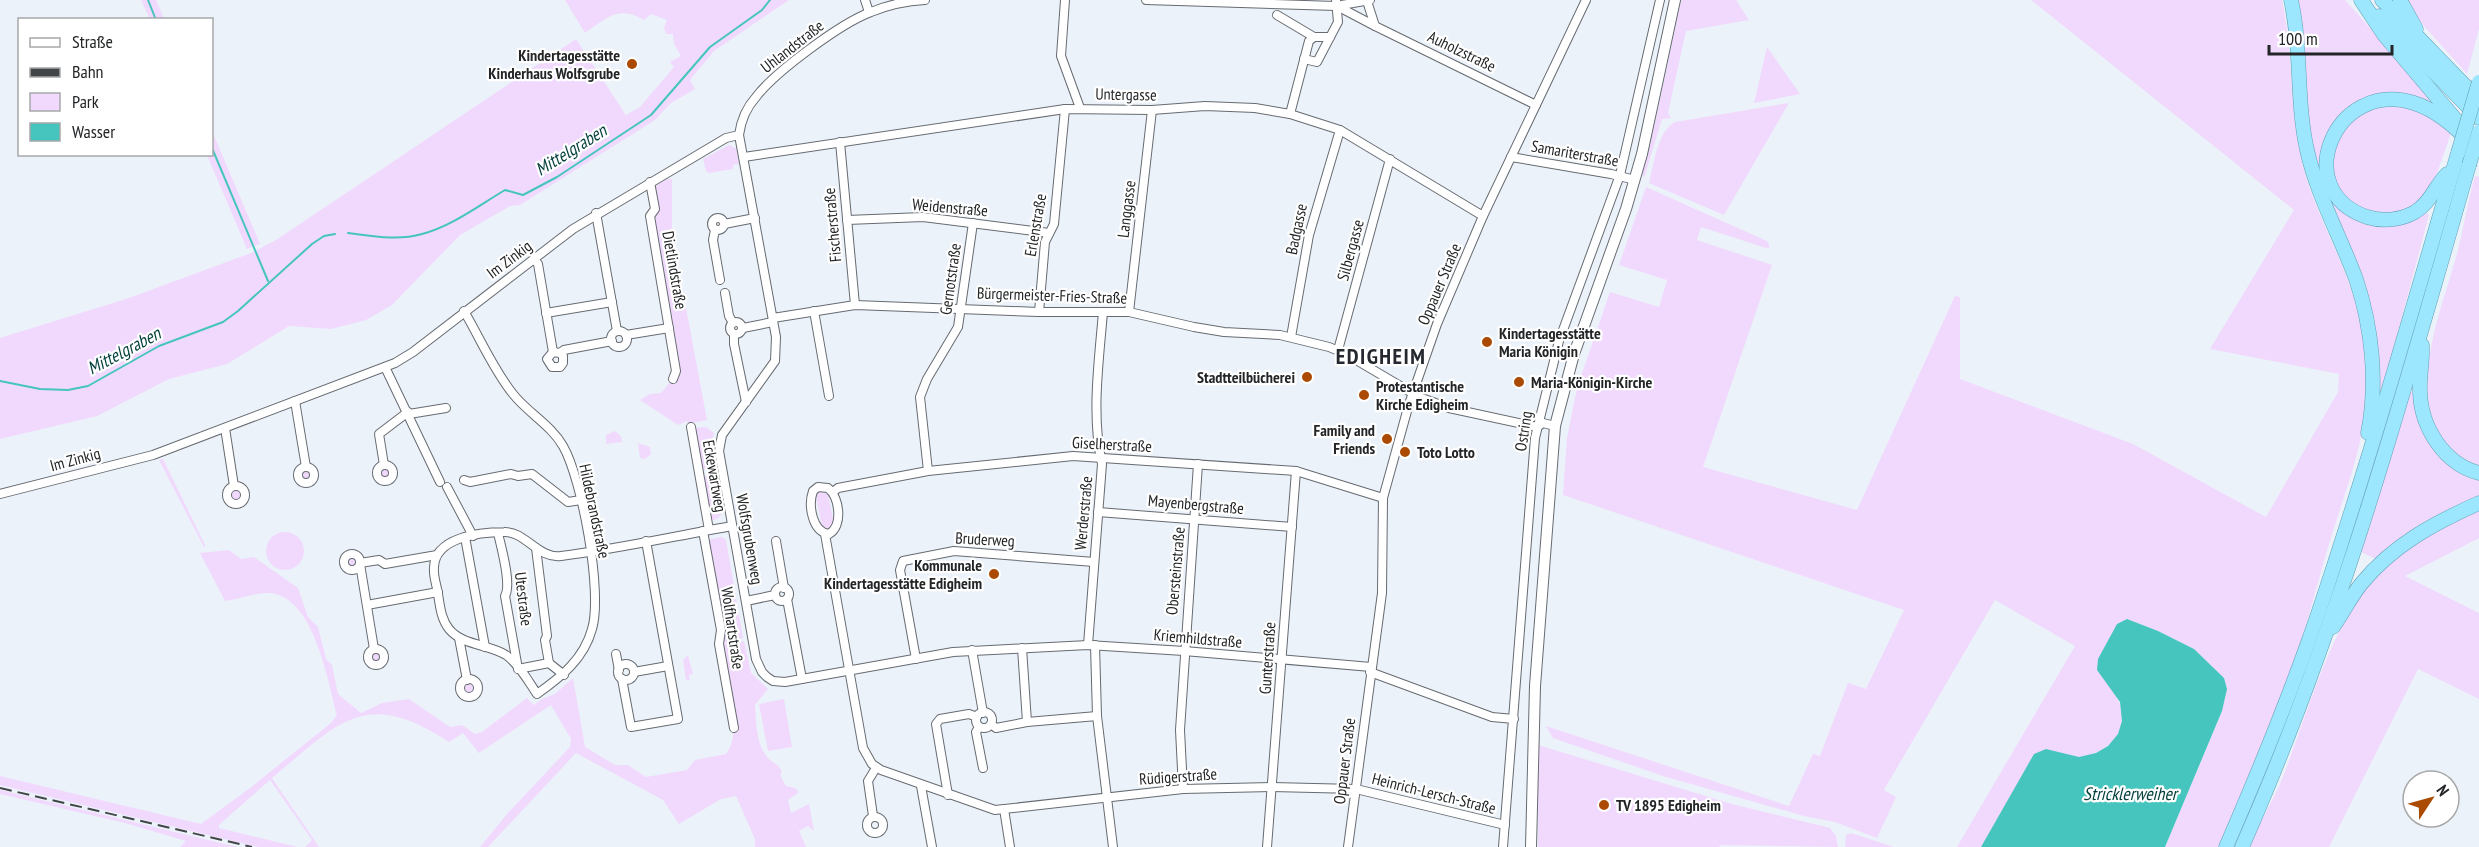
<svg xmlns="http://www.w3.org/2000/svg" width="2479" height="847" font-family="'PT Sans Narrow',sans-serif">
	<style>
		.green { fill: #f1d9fe }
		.water { fill: #45c5bd }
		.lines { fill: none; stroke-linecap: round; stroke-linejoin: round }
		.stream { stroke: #45c5bd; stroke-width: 2 }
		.minor-casing { stroke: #666b71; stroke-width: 10 }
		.tertiary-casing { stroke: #666b71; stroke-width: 12 }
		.trunk-casing { stroke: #629fb2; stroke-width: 15 }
		.minor { stroke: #fff; stroke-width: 8 }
		.tertiary { stroke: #fff; stroke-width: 10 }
		.trunk { stroke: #9ce6fe; stroke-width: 14 }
		.rail { stroke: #434648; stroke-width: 2; stroke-dasharray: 12 6; stroke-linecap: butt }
		.trunk-bridge-casing { stroke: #629fb2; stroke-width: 15; stroke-linecap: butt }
		.trunk-bridge { stroke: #9ce6fe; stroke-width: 14 }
		.poi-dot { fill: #aa4a03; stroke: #fff; stroke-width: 2 }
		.labels { text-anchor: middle; stroke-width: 4.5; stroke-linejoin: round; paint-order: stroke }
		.street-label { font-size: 16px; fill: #232527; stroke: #fff }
		.poi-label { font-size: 16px; font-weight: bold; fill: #232527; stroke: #fff; text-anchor: start }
		.water-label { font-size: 18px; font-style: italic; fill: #033f3c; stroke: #fff }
		.district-label { font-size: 22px; font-weight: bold; letter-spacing: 1.5px; fill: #25292f; stroke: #fff }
	</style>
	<rect width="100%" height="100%" fill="#ecf2f9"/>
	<g class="green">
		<path d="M141,0H156L164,19H150Z"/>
		<path d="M565,0H789L714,51L690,80L695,89L671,103L655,120L520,205L510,206L460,235L392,305L366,320L331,329L289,326L227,364L169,379L97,416L0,439V338L129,298L251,253L276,240L576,39L626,115L640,107L674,67L670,62L681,56L674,44L673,34H666L664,27L667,20L651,14L644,20C618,5 607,18 585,33Z"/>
		<path d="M1681,0H1736L1749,20L1686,31L1668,113L1671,118L1662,119L1644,178L1642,174L1657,114Z"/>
		<path d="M2031,0H2282C2294,55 2289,111 2303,166C2315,213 2341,255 2355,301C2364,328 2365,358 2366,386C2367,442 2344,493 2329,544C2318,581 2309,618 2297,653C2274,719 2246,783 2220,847H2165L2222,711L2194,649L2158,631L2127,619L2110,686C2116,696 2124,707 2122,721C2121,740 2097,757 2078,757C2068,757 2056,751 2046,749L1981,847H1957L2075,646L1995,600L1884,790L1896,797L1877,838L1835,822L1804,816L1663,776L1553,738L1546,726L1789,806L1813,754L1820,756L1848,683L1866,689L1904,610L1563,495L1567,438L1577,388L1610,292L1659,307L1667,280L1619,265L1646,187L1767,241L1769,245V249L1701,227L1697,240L1772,265L1703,467L1857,510L1955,296L1960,297V379L2133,444L2266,517L2338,392L2339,374L2210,349L2294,210Z"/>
		<path d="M2297,0H2345L2440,106L2451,133L2434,182L2416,206L2429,215L2382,392L2378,391L2377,360L2316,169L2308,132Z"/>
		<path d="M2407,0H2479V29L2467,74L2416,17Z"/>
		<path d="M1767,47L1800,94L1754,103Z"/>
		<path d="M1789,103L1724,215L1649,183C1654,164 1657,132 1675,122Z"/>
		<path d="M212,131L260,244L247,249L207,155L212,154Z"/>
		<path d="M729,145L737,149L739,164L733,165V169L709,173L706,171L703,159Z"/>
		<path d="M2475,176L2479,177V466C2393,430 2436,326 2455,261C2463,233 2467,204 2475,176Z"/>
		<path d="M667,179H672V233L707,420L688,424L687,421L678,425L640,400L650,394L661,393L673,379H678L652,217L653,188Z"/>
		<path d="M2411,392H2414C2418,431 2438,470 2479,480V496C2441,511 2405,529 2376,559L2361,552Z"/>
		<path d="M706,427L714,433L710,449L713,466L702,471L695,428Z"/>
		<path d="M615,431L621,436L622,442L606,444V435Z"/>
		<path d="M638,443L650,447L651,454L645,459L640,458Z"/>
		<path d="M163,459L206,547H204L159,460Z"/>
		<circle cx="385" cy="473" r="8"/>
		<circle cx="306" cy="475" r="8"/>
		<path d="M714,476L721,515L717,519L710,521L703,477Z"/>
		<circle cx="236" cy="495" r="9"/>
		<path d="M821,489L828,493L834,525L830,531L822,527L816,496Z"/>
		<path d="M2479,511V538L2405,576L2479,613V699L2418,669L2329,847H2248C2259,824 2273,801 2283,777C2308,712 2334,613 2385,566C2415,538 2443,527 2479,511Z"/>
		<circle cx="285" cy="551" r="19"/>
		<path d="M722,537L726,540L743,638L722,643L707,540Z"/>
		<path d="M229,550L241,559L254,557L298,588L308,617L318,627L326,659L332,665L338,694L361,713L382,703L409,699L450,727L462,725L475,734L482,732L527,698L534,705L542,699L555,694L573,678L585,747L615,765H628L646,777L687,770L695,760L726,754C744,732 727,673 722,644L744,641L751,673L768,689L755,705C756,722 756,745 768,758C773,763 778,764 782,771L780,775L786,786L795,788L799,792L788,800L791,813L809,804L814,831L808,826L799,831L806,847H755V839L736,796L721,799L679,824L663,800L576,753L488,847H480L507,814L570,747L571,739L551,705L479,753L463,733L449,742C365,686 338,723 272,778L319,847H305L312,840L270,780L219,825V828L298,847H258L0,785V776L201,824L250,788L331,723L337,715C328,681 315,605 276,594C261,590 240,599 225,601L200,553Z"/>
		<circle cx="352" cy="562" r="8"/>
		<circle cx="376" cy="657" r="8"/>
		<path d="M688,655L693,674L689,675L690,680H686L683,660Z"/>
		<circle cx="469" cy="688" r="9"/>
		<path d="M784,699L792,747L768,751L759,704Z"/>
		<path d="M1538,745L1732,804L1830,828L1836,836L1838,847L1721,845L1719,847H1538Z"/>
		<path d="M0,790L204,839L238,847H180L186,841L125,823L0,794Z"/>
		<path d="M1851,833L1894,847H1845L1846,835Z"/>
	</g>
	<path class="water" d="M2127,619L2158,631L2194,649L2224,678L2227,689L2222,711L2165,847H1981L2034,754L2046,749L2079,757L2096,753L2108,746L2118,734L2122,721L2120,702L2097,670L2098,659L2117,624Z"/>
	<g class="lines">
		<g class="stream">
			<path d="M148,0L156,20"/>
			<path d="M212,148L268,281"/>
			<path d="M348,233C372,236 398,241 422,234C452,226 478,206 505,190L523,195L557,177L651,115L710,47L762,10L770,0"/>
			<path d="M0,381L40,389L68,390L88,386L159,346L223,322L238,311L312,244L324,236L335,234"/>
		</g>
		<g class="minor-casing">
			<g id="minor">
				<path d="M865,0L869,12"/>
				<path d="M925,0C906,1 888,5 871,12C841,23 775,72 756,97C746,108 741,120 739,135L776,337L775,361L722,435L719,451L756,659L762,672L767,677L773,681L785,682L953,652L1088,645L1184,651L1371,667"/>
				<path d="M1065,0L1061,56L1080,108"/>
				<path d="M1146,0L1336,6L1370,0"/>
				<path d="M1367,1L1375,26L1536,105"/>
				<path d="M1337,6L1375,26"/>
				<path d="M1277,15L1314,37"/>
				<path d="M1304,59L1317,62L1338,22L1336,0"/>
				<path d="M1290,114L1309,41L1314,37H1330"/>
				<path d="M840,142L855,305"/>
				<path d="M744,157L1065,109L1152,110L1205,106L1255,108L1290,114L1340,130L1483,216"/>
				<path d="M1511,157L1611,174L1635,180"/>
				<path d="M650,182L655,209L650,216L676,371L673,379"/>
				<path d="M596,213L617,331"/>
				<circle cx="718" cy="224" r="6"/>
				<path d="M847,220L923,217L1049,233"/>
				<path d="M724,224L755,218"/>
				<path d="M715,230L713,240L720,280"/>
				<path d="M534,259L538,264L553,352"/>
				<path d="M725,293L729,316L733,323"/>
				<path d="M464,311C480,338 493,369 513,394C528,413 551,425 563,446C582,479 603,593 592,629C584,659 561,677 537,694C529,682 519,664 506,655C489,644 463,646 449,629C441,619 440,606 438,594C437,586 433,576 434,568C434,537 481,532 504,532C525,531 538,559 561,556C618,549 675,536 732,526"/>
				<path d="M814,311L829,396"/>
				<path d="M1039,312L1045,242L1054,224L1065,109"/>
				<path d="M1129,312L1152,110"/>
				<path d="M546,313L612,302"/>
				<path d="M773,318L855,305L1039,312H1129L1194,327L1224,332L1280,335L1329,347L1346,354L1419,397L1449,408L1537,427L1543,423L1555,426"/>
				<circle cx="736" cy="328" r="6"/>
				<path d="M743,328L773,322"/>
				<circle cx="619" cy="339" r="8"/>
				<path d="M734,334V344L746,402"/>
				<path d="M626,335L669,328"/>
				<path d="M1291,337L1309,235L1340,130"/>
				<path d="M1338,350L1390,159"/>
				<path d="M560,353L563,356V363L560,367H552L547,359L553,352L560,353L564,350L612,341"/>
				<path d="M385,367L440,482"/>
				<path d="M295,401L306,467"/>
				<path d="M409,414L446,408"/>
				<path d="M691,427L709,530"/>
				<path d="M225,428L234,486"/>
				<path d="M384,465L379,434L408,412"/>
				<circle cx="385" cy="473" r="8"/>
				<circle cx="306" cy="475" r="8"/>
				<path d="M928,471L920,397L927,379L958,327L973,223"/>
				<path d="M464,480L470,482L511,474L518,476L532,474L568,502L581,500"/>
				<circle cx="236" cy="495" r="9"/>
				<path d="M447,487L473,536"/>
				<path d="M818,487L828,488C840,498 843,526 829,534C812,532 808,505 813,491Z"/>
				<path d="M833,492L838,488L928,471L1073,456L1296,471L1383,498"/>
				<path d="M0,494L153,455L395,363L413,352L573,229L726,138L739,135"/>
				<path d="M1098,512L1292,527"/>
				<path d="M703,531L721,630L719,644L734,728"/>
				<path d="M498,533C501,547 512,584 505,596L518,669L549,663"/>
				<path d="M825,534L863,748L872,764L881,770L995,810L1183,789L1272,787L1356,789L1505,825"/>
				<path d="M465,537L485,647"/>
				<path d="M776,541L784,588"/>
				<path d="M536,548L547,636L545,640L549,663L564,675"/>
				<circle cx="352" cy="562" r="8"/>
				<path d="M360,563L379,560L385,564L437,555"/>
				<path d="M360,564L374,649"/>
				<circle cx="782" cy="594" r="7"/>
				<path d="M787,599L802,679"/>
				<path d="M746,601L775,595"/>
				<path d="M367,605L438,592"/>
				<path d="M459,638L467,680"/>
				<path d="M1088,645L1102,464C1091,415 1099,361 1103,312"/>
				<path d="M1095,645L1097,716L1113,847"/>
				<circle cx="376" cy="657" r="8"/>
				<path d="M972,650L983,713"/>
				<path d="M616,654L619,670"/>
				<path d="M916,659L900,570L903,561L954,551L1094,562"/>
				<circle cx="626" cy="672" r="8"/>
				<path d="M634,672L668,666"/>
				<path d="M1370,672L1492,717L1514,719"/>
				<path d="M622,679L631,727L678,719L646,541"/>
				<circle cx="469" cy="688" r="9"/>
				<circle cx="984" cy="720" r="8"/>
				<path d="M1027,722L1097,716"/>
				<path d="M991,724L996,728L1027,722L1022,648"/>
				<path d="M979,727L976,732L983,768"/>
				<path d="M921,786L932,847"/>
				<path d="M1183,789L1180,730L1198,464"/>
				<path d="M948,795L936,724L940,719L969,714L977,717"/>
				<path d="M1004,809L1010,847"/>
				<path d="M873,816L868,781L876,768"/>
				<circle cx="875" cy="825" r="8"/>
				<path d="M1267,847L1296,471"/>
				<path d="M1348,847L1382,593L1383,498L1409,404L1437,324L1483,216L1586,0"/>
				<path d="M1503,847L1535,438L1559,341L1620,175L1660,0"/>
			</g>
		</g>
		<g class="tertiary-casing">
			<path id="tertiary" d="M1531,847L1535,686L1555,426L1574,354L1626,209L1642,154L1675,0"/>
		</g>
		<g class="trunk-casing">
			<g id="trunk">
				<path d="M2291,0C2302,50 2296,101 2307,150C2317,195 2340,236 2356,279C2372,327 2378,382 2368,433"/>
				<path d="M2361,0L2385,36L2462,127"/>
				<path d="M2382,0L2479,100"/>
				<path d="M2400,0L2416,29"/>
				<path d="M2379,16L2479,118"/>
				<path d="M2447,174C2435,186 2431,202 2415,212C2401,220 2383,222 2367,217C2289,191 2334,78 2414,103C2436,110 2454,126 2470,142"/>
				<path d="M2422,345C2423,361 2419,376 2420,392C2421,427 2444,464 2479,473"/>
				<path d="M2333,627C2343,613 2350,598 2361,584C2393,545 2434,523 2479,503"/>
				<path d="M2226,847C2259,771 2291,693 2318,614C2369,462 2413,307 2458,153"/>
				<path d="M2242,847C2339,628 2403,395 2469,165"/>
			</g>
		</g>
		<use href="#minor" class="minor"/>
		<use href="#tertiary" class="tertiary"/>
		<use href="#trunk" class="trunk"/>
		<path class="rail" d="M0,788L252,847"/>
		<g class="trunk-bridge-casing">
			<g id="trunk-bridge">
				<path d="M2458,153L2479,82"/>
				<path d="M2469,165L2479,132"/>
			</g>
		</g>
		<use href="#trunk-bridge" class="trunk-bridge"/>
	</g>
	<g class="poi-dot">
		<circle cx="632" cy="64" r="6"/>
		<circle cx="1487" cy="342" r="6"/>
		<circle cx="1307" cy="377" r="6"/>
		<circle cx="1519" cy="382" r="6"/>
		<circle cx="1364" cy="395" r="6"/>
		<circle cx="1387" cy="439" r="6"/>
		<circle cx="1405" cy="452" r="6"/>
		<circle cx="994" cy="574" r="6"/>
		<circle cx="1604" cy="805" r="6"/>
	</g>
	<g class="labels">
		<g class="street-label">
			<text transform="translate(792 46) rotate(-38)" y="6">Uhlandstraße</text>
			<text transform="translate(1462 51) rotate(26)" y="6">Auholzstraße</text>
			<text transform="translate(1126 94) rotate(1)" y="6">Untergasse</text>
			<text transform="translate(1575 153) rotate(10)" y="6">Samariterstraße</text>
			<text transform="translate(950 207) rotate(5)" y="6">Weidenstraße</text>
			<text transform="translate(1126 209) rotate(-83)" y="6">Langgasse</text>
			<text transform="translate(832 225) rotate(-95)" y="6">Fischerstraße</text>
			<text transform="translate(1035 225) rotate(-80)" y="6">Erlenstraße</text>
			<text transform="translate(1296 229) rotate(-78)" y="6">Badgasse</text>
			<text transform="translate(1350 250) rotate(-75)" y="6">Silbergasse</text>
			<text transform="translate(509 259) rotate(-37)" y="6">Im Zinkig</text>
			<text transform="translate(675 270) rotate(80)" y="6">Dietlindstraße</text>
			<text transform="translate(950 279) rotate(-82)" y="6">Gernotstraße</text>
			<text transform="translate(1439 284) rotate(-67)" y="6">Oppauer Straße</text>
			<text transform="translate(1052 295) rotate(2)" y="6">Bürgermeister-Fries-Straße</text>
			<text transform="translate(1523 431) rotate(-81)" y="6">Ostring</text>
			<text transform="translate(1112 444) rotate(3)" y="6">Giselherstraße</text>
			<text transform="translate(75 459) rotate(-15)" y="6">Im Zinkig</text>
			<text transform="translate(715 476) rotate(80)" y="6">Eckewartweg</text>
			<text transform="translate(1196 504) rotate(5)" y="6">Mayenbergstraße</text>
			<text transform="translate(595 511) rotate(78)" y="6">Hildebrandstraße</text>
			<text transform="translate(1083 513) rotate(-85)" y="6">Werderstraße</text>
			<text transform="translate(750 539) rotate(80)" y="6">Wolfsgrubenweg</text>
			<text transform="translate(985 539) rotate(3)" y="6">Bruderweg</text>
			<text transform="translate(1175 571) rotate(-85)" y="6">Obersteinstraße</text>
			<text transform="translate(524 599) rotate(83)" y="6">Utestraße</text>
			<text transform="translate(733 628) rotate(82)" y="6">Wolfhartstraße</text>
			<text transform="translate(1198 638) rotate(5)" y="6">Kriemhildstraße</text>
			<text transform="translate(1267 658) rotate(-86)" y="6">Gunterstraße</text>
			<text transform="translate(1344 761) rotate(-83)" y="6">Oppauer Straße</text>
			<text transform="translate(1178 776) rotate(-4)" y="6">Rüdigerstraße</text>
			<text transform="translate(1434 793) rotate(14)" y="6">Heinrich-Lersch-Straße</text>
		</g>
		<g class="poi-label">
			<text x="620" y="61" text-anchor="end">Kindertagesstätte<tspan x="620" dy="18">Kinderhaus Wolfsgrube</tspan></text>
			<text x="1499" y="339">Kindertagesstätte<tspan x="1499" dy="18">Maria Königin</tspan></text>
			<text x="1295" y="383" text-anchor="end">Stadtteilbücherei</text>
			<text x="1531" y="388">Maria-Königin-Kirche</text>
			<text x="1376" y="392">Protestantische<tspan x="1376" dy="18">Kirche Edigheim</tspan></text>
			<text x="1375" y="436" text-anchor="end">Family and<tspan x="1375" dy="18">Friends</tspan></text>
			<text x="1417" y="458">Toto Lotto</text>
			<text x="982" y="571" text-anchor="end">Kommunale<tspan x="982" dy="18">Kindertagesstätte Edigheim</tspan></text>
			<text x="1616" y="811">TV 1895 Edigheim</text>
		</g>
		<g class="water-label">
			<text transform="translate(571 150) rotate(-32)" y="6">Mittelgraben</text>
			<text transform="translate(124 351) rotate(-28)" y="6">Mittelgraben</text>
			<text x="2130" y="800">Stricklerweiher</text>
		</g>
		<g class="district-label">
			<text x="1381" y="364">EDIGHEIM</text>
		</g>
	</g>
	<rect x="18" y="18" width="195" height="138" fill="#ffffff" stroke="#a7a8a9" stroke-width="1.5"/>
	<rect x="30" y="38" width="30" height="9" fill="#ffffff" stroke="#a7a8a9" stroke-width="1.5"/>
	<text x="72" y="48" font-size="18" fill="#232527">Straße</text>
	<rect x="30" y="68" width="30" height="9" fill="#434648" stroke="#a7a8a9" stroke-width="1.5"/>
	<text x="72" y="78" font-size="18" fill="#232527">Bahn</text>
	<rect x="30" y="93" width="30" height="18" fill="#f1d9fe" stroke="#a7a8a9" stroke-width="1.5"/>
	<text x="72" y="108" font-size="18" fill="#232527">Park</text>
	<rect x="30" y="123" width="30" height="18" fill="#45c5bd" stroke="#a7a8a9" stroke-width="1.5"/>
	<text x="72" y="138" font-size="18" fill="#232527">Wasser</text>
	<g transform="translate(2431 799) rotate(54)"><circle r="28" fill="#ffffff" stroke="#a7a8a9" stroke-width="1.5"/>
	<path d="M0-4.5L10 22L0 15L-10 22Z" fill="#aa4a03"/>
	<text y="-9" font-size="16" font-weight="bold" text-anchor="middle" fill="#232527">N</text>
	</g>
	<path d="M2269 45v9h123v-9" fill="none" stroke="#232527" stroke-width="3"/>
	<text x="2278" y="45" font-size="18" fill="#232527" stroke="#ffffff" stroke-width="4.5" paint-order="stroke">100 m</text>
</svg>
